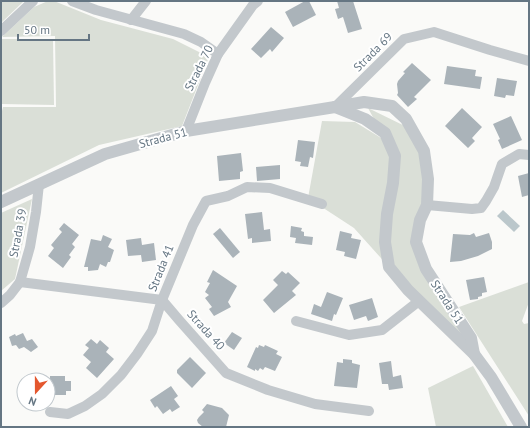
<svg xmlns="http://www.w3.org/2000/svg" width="530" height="428" font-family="'PT Sans',sans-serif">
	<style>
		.green { fill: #dadfd7 }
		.water { fill: #bbc7cb }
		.building { fill: #aab3b9 }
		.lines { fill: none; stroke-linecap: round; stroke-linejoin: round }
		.minor { stroke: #c3c8cc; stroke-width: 10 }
		.tertiary { stroke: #c3c8cc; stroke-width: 12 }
		.labels { text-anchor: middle; stroke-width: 4; stroke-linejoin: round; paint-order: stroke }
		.street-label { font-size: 12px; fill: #657683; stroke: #fff }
	</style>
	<rect width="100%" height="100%" fill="#fafaf8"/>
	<g class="green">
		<path d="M1,1H24L1,23Z"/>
		<path d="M48,1H54L101,20L173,39L209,57L182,126L99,145L1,193V115L3,107H56L55,36L2,37L34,7Z"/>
		<path d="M1,39H53L54,105L2,104L1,86Z"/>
		<path d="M368,108L413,130L428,188L416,242L474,354L389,267L354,228L308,198L322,121L355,122L386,141Z"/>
		<path d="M32,199L15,279L1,291V213Z"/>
		<path d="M529,282V302L522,321L524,324L529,323V416L459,307Z"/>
		<path d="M473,366L508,427H436L428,388Z"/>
	</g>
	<path class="water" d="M503,210L520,226L514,232L497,216Z"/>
	<g class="building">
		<path d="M305,1H309L316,15L293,27L285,12Z"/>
		<path d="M337,1H353L362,29L348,33L343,17L338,19L335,9L339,8Z"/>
		<path d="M271,27L284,38L272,52L270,49L261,58L251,49Z"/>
		<path d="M412,63L431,80L414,97L417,99L408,107L397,95L398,93L397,84L398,81L405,73L403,72Z"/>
		<path d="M447,66L476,70L475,76L482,77L480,89L444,84Z"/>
		<path d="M497,78L517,81L514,96L506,95L505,98L494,96Z"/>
		<path d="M462,108L482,127L472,138L475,141L468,148L445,126Z"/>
		<path d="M511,116L522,140L502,149L498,140L500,139L493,124Z"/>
		<path d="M298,140L315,142L313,158L310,157L308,167L300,166L301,162L295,161Z"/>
		<path d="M241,153L243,171L240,172V179L219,181L217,156Z"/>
		<path d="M280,165V179L257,181L256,167Z"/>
		<path d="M529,173V195L522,197L518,176Z"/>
		<path d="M262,212L264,230L270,229L271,241L252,243V238L248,239L245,214Z"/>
		<path d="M64,223L79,235L72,244L75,247L69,255L71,257L63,268L48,256L54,248L51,245L62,232L59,229Z"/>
		<path d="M291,226L302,228L301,231L304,232V236L313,237L312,245L295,243L296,238L290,237Z"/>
		<path d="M220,228L240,252L233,258L213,234Z"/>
		<path d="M340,231L352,234L351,238L361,240L356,259L344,256L345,252L336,250Z"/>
		<path d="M474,233L476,237L489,233L492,242V249L478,256L461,261L450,262L453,234L470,235Z"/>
		<path d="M103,235L112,239L108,247L114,250L110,262H108L106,267L100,264L98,270L88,271V267H84L91,239L101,241Z"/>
		<path d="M141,238L142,245L154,243L156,260L142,262L141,255L128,256L126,240Z"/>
		<path d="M213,270L237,286L228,302L231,307L214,316L209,309L212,307L205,298L209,295L205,292L210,283L207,282Z"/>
		<path d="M282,271L286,274L288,272L300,283L292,291L296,295L274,313L263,300L278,285L273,280Z"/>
		<path d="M484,277L487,292L482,293V296L478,297V299L470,300L466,280Z"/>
		<path d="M327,292L343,298L336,315L334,314L332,321L311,314L314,304L321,307Z"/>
		<path d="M372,298L378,317L368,321L366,316L354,320L349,305Z"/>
		<path d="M232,332L242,338L234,350L224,343Z"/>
		<path d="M23,333L27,341L32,339L38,347L31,352L24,347L19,349L16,345L12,346L9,337L15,334L16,336Z"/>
		<path d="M91,339L97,344L100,340L109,348L106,352L114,359L97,378L86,368L91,362L83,355L89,348L85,345Z"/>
		<path d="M259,345L264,347L265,345L278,351L276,354L282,357L275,371L265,367L263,370L260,368L258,371L255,369V371L247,367L256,347L258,348Z"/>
		<path d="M190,357L206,373L192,388L177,373V370Z"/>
		<path d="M343,359L352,360V363L360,365L357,388L334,386L337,362L343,363Z"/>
		<path d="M391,361L393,377L401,375L403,388L389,390L388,384H382L379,363Z"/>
		<path d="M50,376H65V381H71V391H66V395H54V388H50Z"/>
		<path d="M171,386L178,396L174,399L180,407L172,412L170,409L163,414L157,406L155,408L150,400Z"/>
		<path d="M207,404L222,408L229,415L226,427H203L198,423L197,420L199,417L204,412L202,410Z"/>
	</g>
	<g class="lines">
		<g class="minor">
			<path d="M72,1L96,10L184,34L201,42L218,54"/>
			<path d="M131,20L146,1"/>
			<path d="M1,31L33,1"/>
			<path d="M335,107L404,39L434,32L490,50L529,61"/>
			<path d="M186,131L205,83L218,54L253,5L258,1"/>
			<path d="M427,205L472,209L481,208L486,201L494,187L502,164L519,154L529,155"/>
			<path d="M20,282L162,300L179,320L226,373L268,390L315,404L369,411"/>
			<path d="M1,303L10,295L20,282L30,247L36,212L39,184"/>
			<path d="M296,321L349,335L382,330L419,301"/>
			<path d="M50,412L68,414L85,406L102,394L121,375L137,354L152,331L162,300L193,225L206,201L228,196L247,187L270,188L322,204"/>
		</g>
		<g class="tertiary">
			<path d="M335,107L365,119L385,133L395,156L393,183L387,214L385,242L389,267L408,290L474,354L491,377L521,427"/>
			<path d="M1,202L105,154L186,131L335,107L364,102L392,106L406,119L424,151L428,179L427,205L420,220L416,242L426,269L471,338L474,354"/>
		</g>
	</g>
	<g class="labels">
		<g class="street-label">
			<text transform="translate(373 52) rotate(-45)" y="4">Strada 69</text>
			<text transform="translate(199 68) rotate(-64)" y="4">Strada 70</text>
			<text transform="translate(163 138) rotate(-15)" y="4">Strada 51</text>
			<text transform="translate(18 233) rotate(-79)" y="4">Strada 39</text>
			<text transform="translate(161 268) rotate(-68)" y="4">Strada 41</text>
			<text transform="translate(447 302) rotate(57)" y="4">Strada 51</text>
			<text transform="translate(206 330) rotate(48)" y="4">Strada 40</text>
		</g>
	</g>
	<rect width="530" height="428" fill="none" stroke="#657683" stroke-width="4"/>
	<g transform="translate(36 392) rotate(201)"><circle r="19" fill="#ffffff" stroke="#c1c8cd"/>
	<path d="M0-3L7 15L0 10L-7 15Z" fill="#e4572e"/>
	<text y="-6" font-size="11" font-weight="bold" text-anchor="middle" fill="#657683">N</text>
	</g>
	<path d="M18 34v6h71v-6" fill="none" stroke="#657683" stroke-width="2"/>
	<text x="24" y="34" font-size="12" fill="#657683" stroke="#ffffff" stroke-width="3" paint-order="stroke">50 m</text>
</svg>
